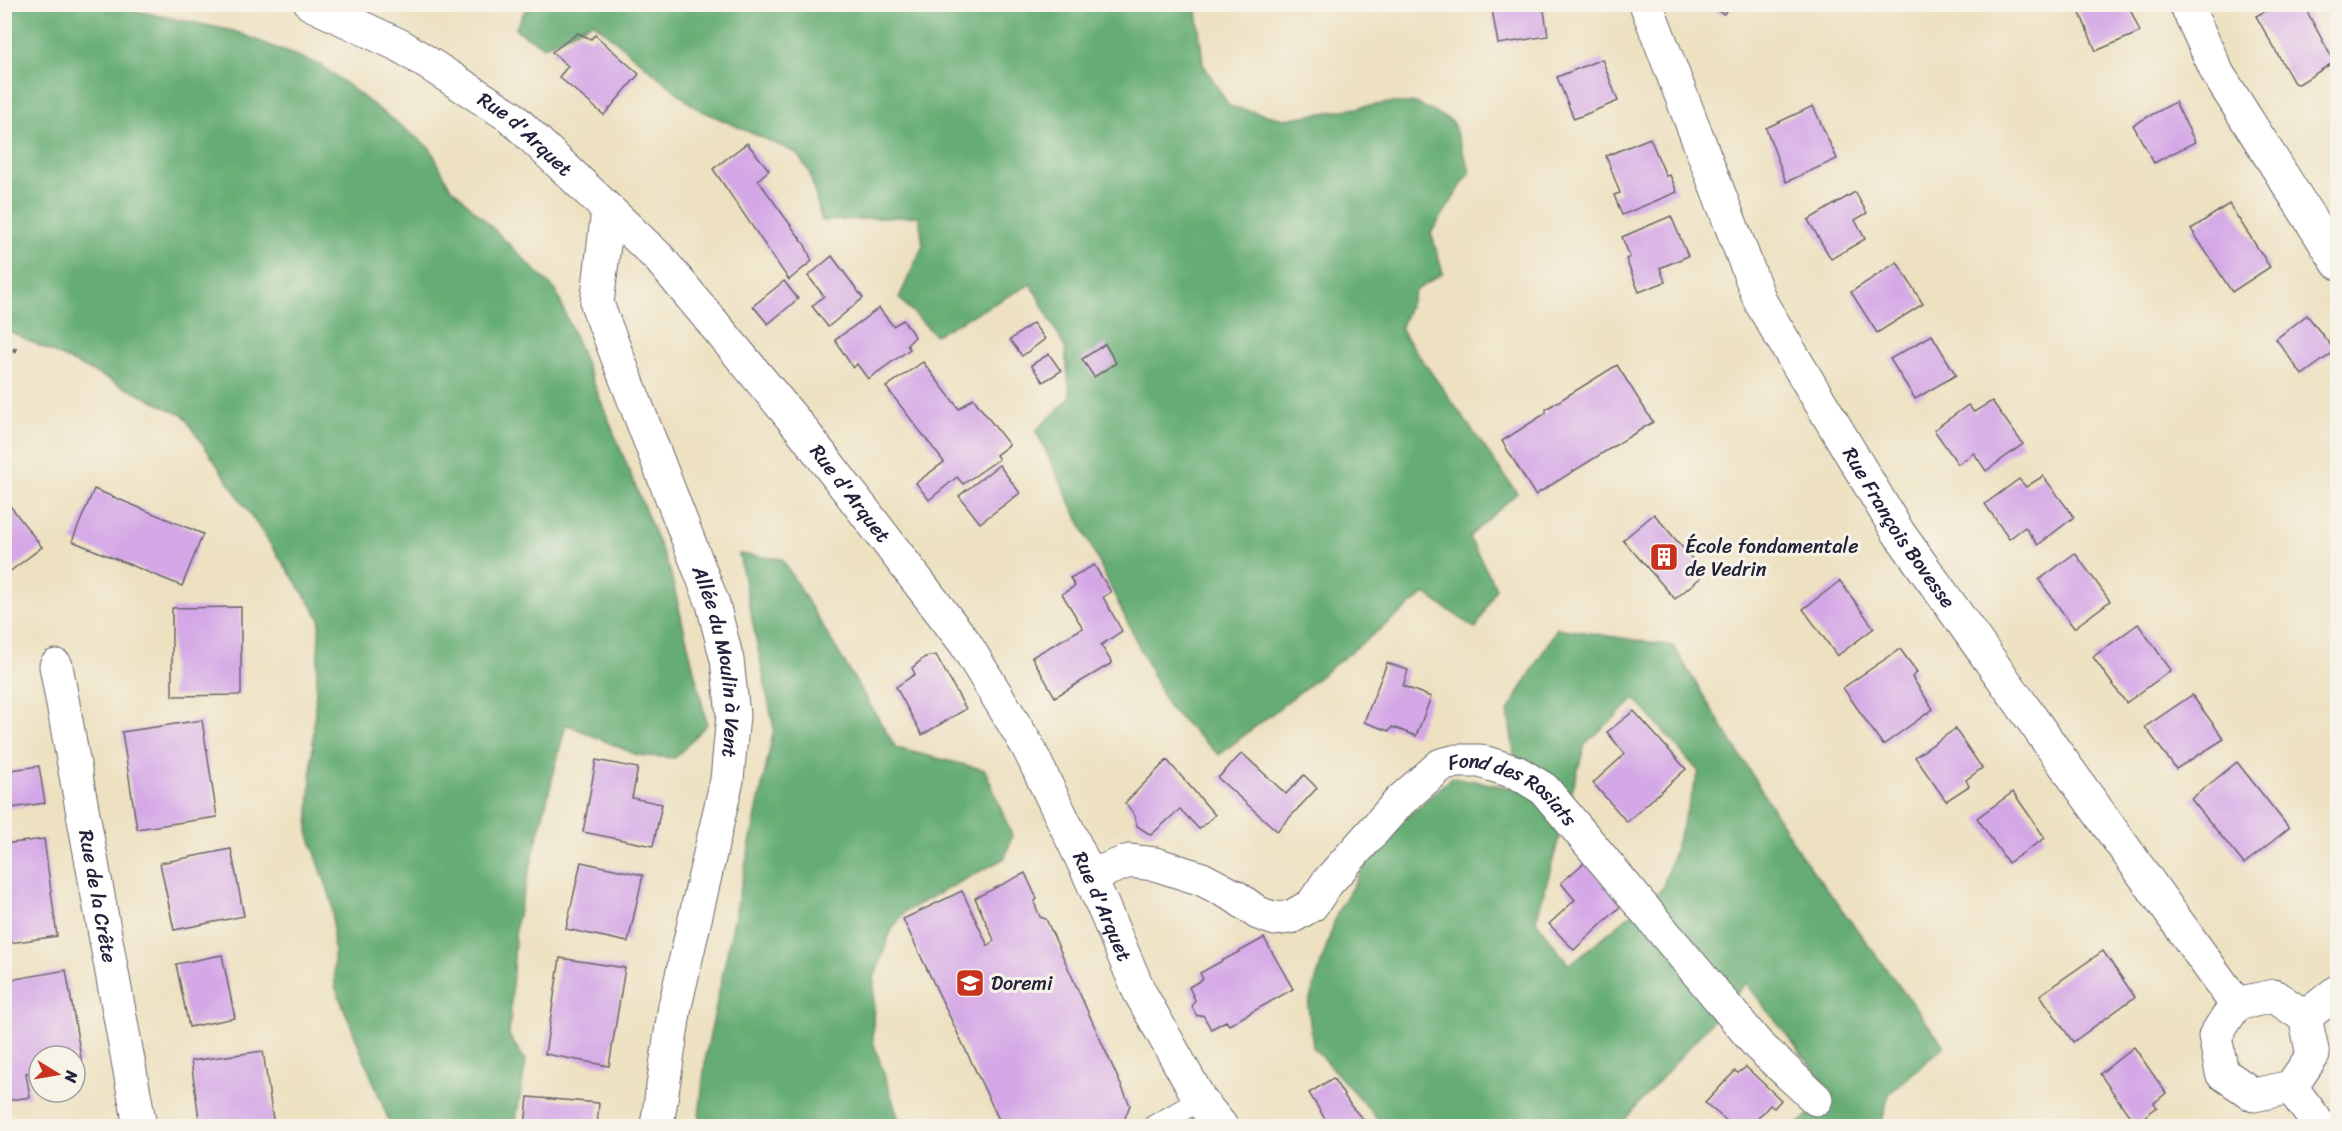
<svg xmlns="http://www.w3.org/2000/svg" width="2342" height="1131" font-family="Sriracha,sans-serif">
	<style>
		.forest { fill: #66ad74; stroke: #446858; stroke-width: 1.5; fill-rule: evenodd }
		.building { fill: #d4a7e6 }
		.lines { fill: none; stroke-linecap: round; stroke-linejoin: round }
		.service-casing { stroke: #69656a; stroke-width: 23 }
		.minor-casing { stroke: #69656a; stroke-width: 35 }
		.tertiary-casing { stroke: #69656a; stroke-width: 35 }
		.path { stroke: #69656a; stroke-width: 4; stroke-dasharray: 4.5 4.5; stroke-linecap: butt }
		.service { stroke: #fff; stroke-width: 21 }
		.minor { stroke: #fff; stroke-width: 33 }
		.tertiary { stroke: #fff; stroke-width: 33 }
		.labels { text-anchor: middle; stroke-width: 6; stroke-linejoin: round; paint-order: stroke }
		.street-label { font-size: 20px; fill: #22223b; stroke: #f7f3e8 }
		.poi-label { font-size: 20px; fill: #22223b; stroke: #f7f3e8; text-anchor: start }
	</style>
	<rect width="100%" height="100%" fill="#f7f3e8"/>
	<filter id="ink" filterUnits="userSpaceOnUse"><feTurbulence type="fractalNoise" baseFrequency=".0167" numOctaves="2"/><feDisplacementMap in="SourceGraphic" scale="12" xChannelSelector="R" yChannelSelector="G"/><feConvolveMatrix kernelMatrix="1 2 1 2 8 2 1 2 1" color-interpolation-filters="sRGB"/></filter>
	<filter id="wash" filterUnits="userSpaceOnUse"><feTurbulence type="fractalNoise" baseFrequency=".008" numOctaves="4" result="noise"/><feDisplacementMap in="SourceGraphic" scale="24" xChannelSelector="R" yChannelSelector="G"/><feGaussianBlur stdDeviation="1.35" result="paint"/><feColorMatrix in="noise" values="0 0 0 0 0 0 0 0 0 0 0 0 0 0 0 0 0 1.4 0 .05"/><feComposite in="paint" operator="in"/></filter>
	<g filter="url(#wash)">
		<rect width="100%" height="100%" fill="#ede1c1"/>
		<g class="forest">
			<path d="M529,4L1200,5L1197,11L1203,64L1229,106L1284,119L1389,103H1416L1452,121L1470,172L1431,233L1443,273L1415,291L1400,329L1517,493L1469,537L1496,588L1476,629L1425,594L1219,755L1168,707L1036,431L1070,398L1065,348L1031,284L935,335L899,298L923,245L919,216L822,221L809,171L796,153L696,108L593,22L544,47L515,29Z"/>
			<path d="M4,5H107L234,31L322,66L430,148L449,185L556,291L670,571L707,724L675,758L637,755L566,724L516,923L509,1036L526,1061L515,1126H391L335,986L332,902L308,832L320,618L184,416L5,329Z"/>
			<path d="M739,554L782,559L896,748L985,770L1012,836L1005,858L904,912L891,931L874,978L873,1041L901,1126H698L706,1054L774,729Z"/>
			<path d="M1557,628L1673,646L1801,855L1944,1046L1889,1094L1881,1126H1795L1833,1094L1746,983L1619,1126H1384L1313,1047L1308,1005L1337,913L1377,844L1452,777L1519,789L1508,711ZM1635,699L1699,772L1662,889L1569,965L1536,921L1585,744Z"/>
		</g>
		<g id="blocks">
			<g class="building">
				<path d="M1491,4H1543L1548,36L1498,44Z"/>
				<path d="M1703,4H1730L1724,14Z"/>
				<path d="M2076,4H2128L2140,32L2096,51Z"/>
				<path d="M2278,4H2303L2334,62L2299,84L2294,83L2256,16Z"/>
				<path d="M578,33L591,39L595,35L639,74L604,115L559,77L568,66L552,52Z"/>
				<path d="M1602,59L1618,101L1574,119L1557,77Z"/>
				<path d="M2175,102L2195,142L2154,163L2133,125Z"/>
				<path d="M1813,106L1837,159L1786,182L1766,128Z"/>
				<path d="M1650,138L1666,176L1670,175L1677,192L1622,215L1614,195L1620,193L1606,156Z"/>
				<path d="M747,143L769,170L758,180L805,245L812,261L789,280L713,169Z"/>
				<path d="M1855,192L1867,213L1855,220L1865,239L1831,259L1808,220Z"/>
				<path d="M2229,204L2270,267L2232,292L2191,229Z"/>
				<path d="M1671,216L1688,256L1660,268L1665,282L1639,292L1626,259L1630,257L1622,237Z"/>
				<path d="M832,256L863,298L828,327L812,306L824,296L808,276Z"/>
				<path d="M1897,262L1923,304L1877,333L1851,292Z"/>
				<path d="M784,281L798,299L768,324L753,306Z"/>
				<path d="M879,308L893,326L903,320L915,337L907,345L910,349L868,379L857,364L853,368L835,340Z"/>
				<path d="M2307,315L2335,351L2302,375L2276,339Z"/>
				<path d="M1033,323L1045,339L1022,356L1010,340Z"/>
				<path d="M1932,335L1956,375L1915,399L1890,359Z"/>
				<path d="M1105,344L1116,363L1094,377L1082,359Z"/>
				<path d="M1049,354L1061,371L1043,382L1031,365Z"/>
				<path d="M923,362L959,409L973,398L1009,445L996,455L999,459L963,484L957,477L929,500L916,483L944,462L886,387Z"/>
				<path d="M1617,365L1653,422L1535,495L1502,441L1546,413V409Z"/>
				<path d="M1992,401L2023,444L1986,471L1974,453L1958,464L1934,430L1968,405L1974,412Z"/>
				<path d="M999,465L1020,493L980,523L959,496Z"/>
				<path d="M2043,476L2074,517L2038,545L2025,527L2009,539L1985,504L2019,479L2026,487Z"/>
				<path d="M94,489L203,534L182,586L72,541Z"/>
				<path d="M4,498L42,547L4,576Z"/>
				<path d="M1654,514L1705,574L1675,599L1623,540Z"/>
				<path d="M2075,553L2110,601L2074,628L2039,580Z"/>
				<path d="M1094,565L1111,592L1103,597L1122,631L1101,645L1112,663L1055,697L1032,657L1083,628L1062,594L1075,586L1070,578Z"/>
				<path d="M1840,581L1874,628L1837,656L1803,609Z"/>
				<path d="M241,607V695L172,696V608Z"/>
				<path d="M2138,624L2171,670L2126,703L2093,657Z"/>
				<path d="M1900,649L1917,672L1912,677L1933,709L1883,745L1843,688Z"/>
				<path d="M936,655L966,709L922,735L896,687L915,674L912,668L925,657Z"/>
				<path d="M1387,663L1408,670L1403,686L1431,697L1416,736L1392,727L1389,731L1364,722Z"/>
				<path d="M2192,695L2224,739L2176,769L2145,727Z"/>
				<path d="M1634,711L1686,769L1627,822L1593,783L1625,754L1607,732Z"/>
				<path d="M202,720L217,817L137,829L122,732Z"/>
				<path d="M1955,729L1982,768L1966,780L1969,786L1946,801L1915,757Z"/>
				<path d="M1242,753L1286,794L1304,775L1317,788L1277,831L1218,778Z"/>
				<path d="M596,760L638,768L632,798L662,804L653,846L583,832Z"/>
				<path d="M1167,760L1215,815L1199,829L1180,809L1151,835L1137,826L1134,814L1125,803Z"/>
				<path d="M2237,762L2289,828L2244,864L2191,799Z"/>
				<path d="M39,766L45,803L4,809V771Z"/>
				<path d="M2013,792L2045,838L2008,863L1977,818Z"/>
				<path d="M44,839L57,936L4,944V844Z"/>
				<path d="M231,849L244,916L174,930L160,863Z"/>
				<path d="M581,862L643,875L628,942L566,929Z"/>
				<path d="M1585,862L1623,904L1574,950L1549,924L1575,900L1561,883Z"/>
				<path d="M1025,873L1037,899L1034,902L1040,917L1046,919L1130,1105L1122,1126H1002L903,919L962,891L988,946L994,940L975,898Z"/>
				<path d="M1264,938L1293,989L1229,1025L1226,1021L1211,1029L1203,1015L1197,1016L1192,1007L1195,1000L1189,987L1203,979L1200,973Z"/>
				<path d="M2103,951L2135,997L2073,1042L2040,995Z"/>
				<path d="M222,955L235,1018L189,1027L176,964Z"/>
				<path d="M560,958L625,968L609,1066L545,1054Z"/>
				<path d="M66,970L82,1063L75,1064V1056H39V1071L26,1073L30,1097L4,1101V1063H7L4,981Z"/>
				<path d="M2134,1047L2166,1093L2154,1103L2157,1107L2135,1124L2100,1074Z"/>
				<path d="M263,1051L274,1126H200L191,1061Z"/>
				<path d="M1746,1067L1781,1100L1774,1108L1770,1105L1751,1126H1723L1727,1121L1705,1103L1735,1071L1738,1073Z"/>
				<path d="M1333,1078L1351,1106L1369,1126H1336L1332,1122L1328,1124L1309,1093Z"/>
				<path d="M528,1097L599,1103L597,1126H525Z"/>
			</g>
		</g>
	</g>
	<g filter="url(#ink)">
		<use href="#blocks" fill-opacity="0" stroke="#69656a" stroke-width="1.5"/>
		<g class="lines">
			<g class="service-casing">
				<path id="service" d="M1154,1126L1200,1100"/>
			</g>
			<g class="minor-casing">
				<g id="minor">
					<path id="s1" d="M1646,4L1761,303L1898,532L2236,1004"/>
					<path d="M2186,4L2218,74L2338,263"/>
					<path id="s2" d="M608,210L597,304L713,604L727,660L733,715L727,780L675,1006L657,1126"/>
					<path id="s3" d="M56,666L140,1126"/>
					<path id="s4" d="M1090,876L1129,861L1155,864L1202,879L1236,897L1258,913L1275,919L1291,917L1312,905L1327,883L1400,801L1441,765L1457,761H1480L1518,773L1544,789L1758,1045L1816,1099"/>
					<path d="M2274,996L2305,1017L2313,1055L2291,1087L2254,1095L2222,1073L2215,1036L2236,1004Z"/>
					<path d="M2305,1017L2338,991"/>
					<path d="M2291,1087L2320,1126"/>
				</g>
			</g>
			<g class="tertiary-casing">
				<g id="tertiary">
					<path id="s5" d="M311,4L401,46L510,116L659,258L802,430L965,643L1028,747L1090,876L1139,991L1200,1100L1221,1126"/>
				</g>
			</g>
			<path class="path" d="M4,347L19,351"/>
			<use href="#service" class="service"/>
			<use href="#minor" class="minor"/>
			<use href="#tertiary" class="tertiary"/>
		</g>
	</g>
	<defs>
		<g id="building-square" transform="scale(1.5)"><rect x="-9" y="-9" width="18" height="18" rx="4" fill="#c8321e" stroke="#f7f3e8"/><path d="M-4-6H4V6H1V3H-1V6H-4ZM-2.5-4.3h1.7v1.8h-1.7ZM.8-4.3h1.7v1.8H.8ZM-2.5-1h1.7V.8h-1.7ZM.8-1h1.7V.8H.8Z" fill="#fff"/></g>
		<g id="school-square" transform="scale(1.5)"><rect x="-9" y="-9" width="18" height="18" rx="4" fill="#c8321e" stroke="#f7f3e8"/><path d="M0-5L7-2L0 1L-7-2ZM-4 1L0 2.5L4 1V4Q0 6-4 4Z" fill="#fff"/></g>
	</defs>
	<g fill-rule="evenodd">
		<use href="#building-square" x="1664" y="557"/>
		<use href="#school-square" x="970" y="983"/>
	</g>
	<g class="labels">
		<g class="street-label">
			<text dy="7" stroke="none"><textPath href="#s5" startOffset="252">Rue d'Arquet</textPath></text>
			<text dy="7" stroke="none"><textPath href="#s5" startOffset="738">Rue d'Arquet</textPath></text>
			<text dy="7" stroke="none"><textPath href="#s1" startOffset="584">Rue François Bovesse</textPath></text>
			<text dy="7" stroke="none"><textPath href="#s2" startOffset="474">Allée du Moulin à Vent</textPath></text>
			<text dy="7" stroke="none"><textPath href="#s4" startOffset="513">Fond des Rosiats</textPath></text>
			<text dy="7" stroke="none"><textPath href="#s3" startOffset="234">Rue de la Crête</textPath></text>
			<text dy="7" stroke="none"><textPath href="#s5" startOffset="1224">Rue d'Arquet</textPath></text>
		</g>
		<g class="poi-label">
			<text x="1685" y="553">École fondamentale<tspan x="1685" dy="23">de Vedrin</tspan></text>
			<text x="991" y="990">Doremi</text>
		</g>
	</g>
	<rect width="2342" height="1131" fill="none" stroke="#f7f3e8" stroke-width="24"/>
	<g transform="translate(57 1074) rotate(101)"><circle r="28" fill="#f7f3e8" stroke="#a29fa3" stroke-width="1.5"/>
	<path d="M0-4.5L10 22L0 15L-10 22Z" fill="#c8321e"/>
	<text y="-9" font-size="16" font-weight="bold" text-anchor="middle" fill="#22223b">N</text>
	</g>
</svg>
